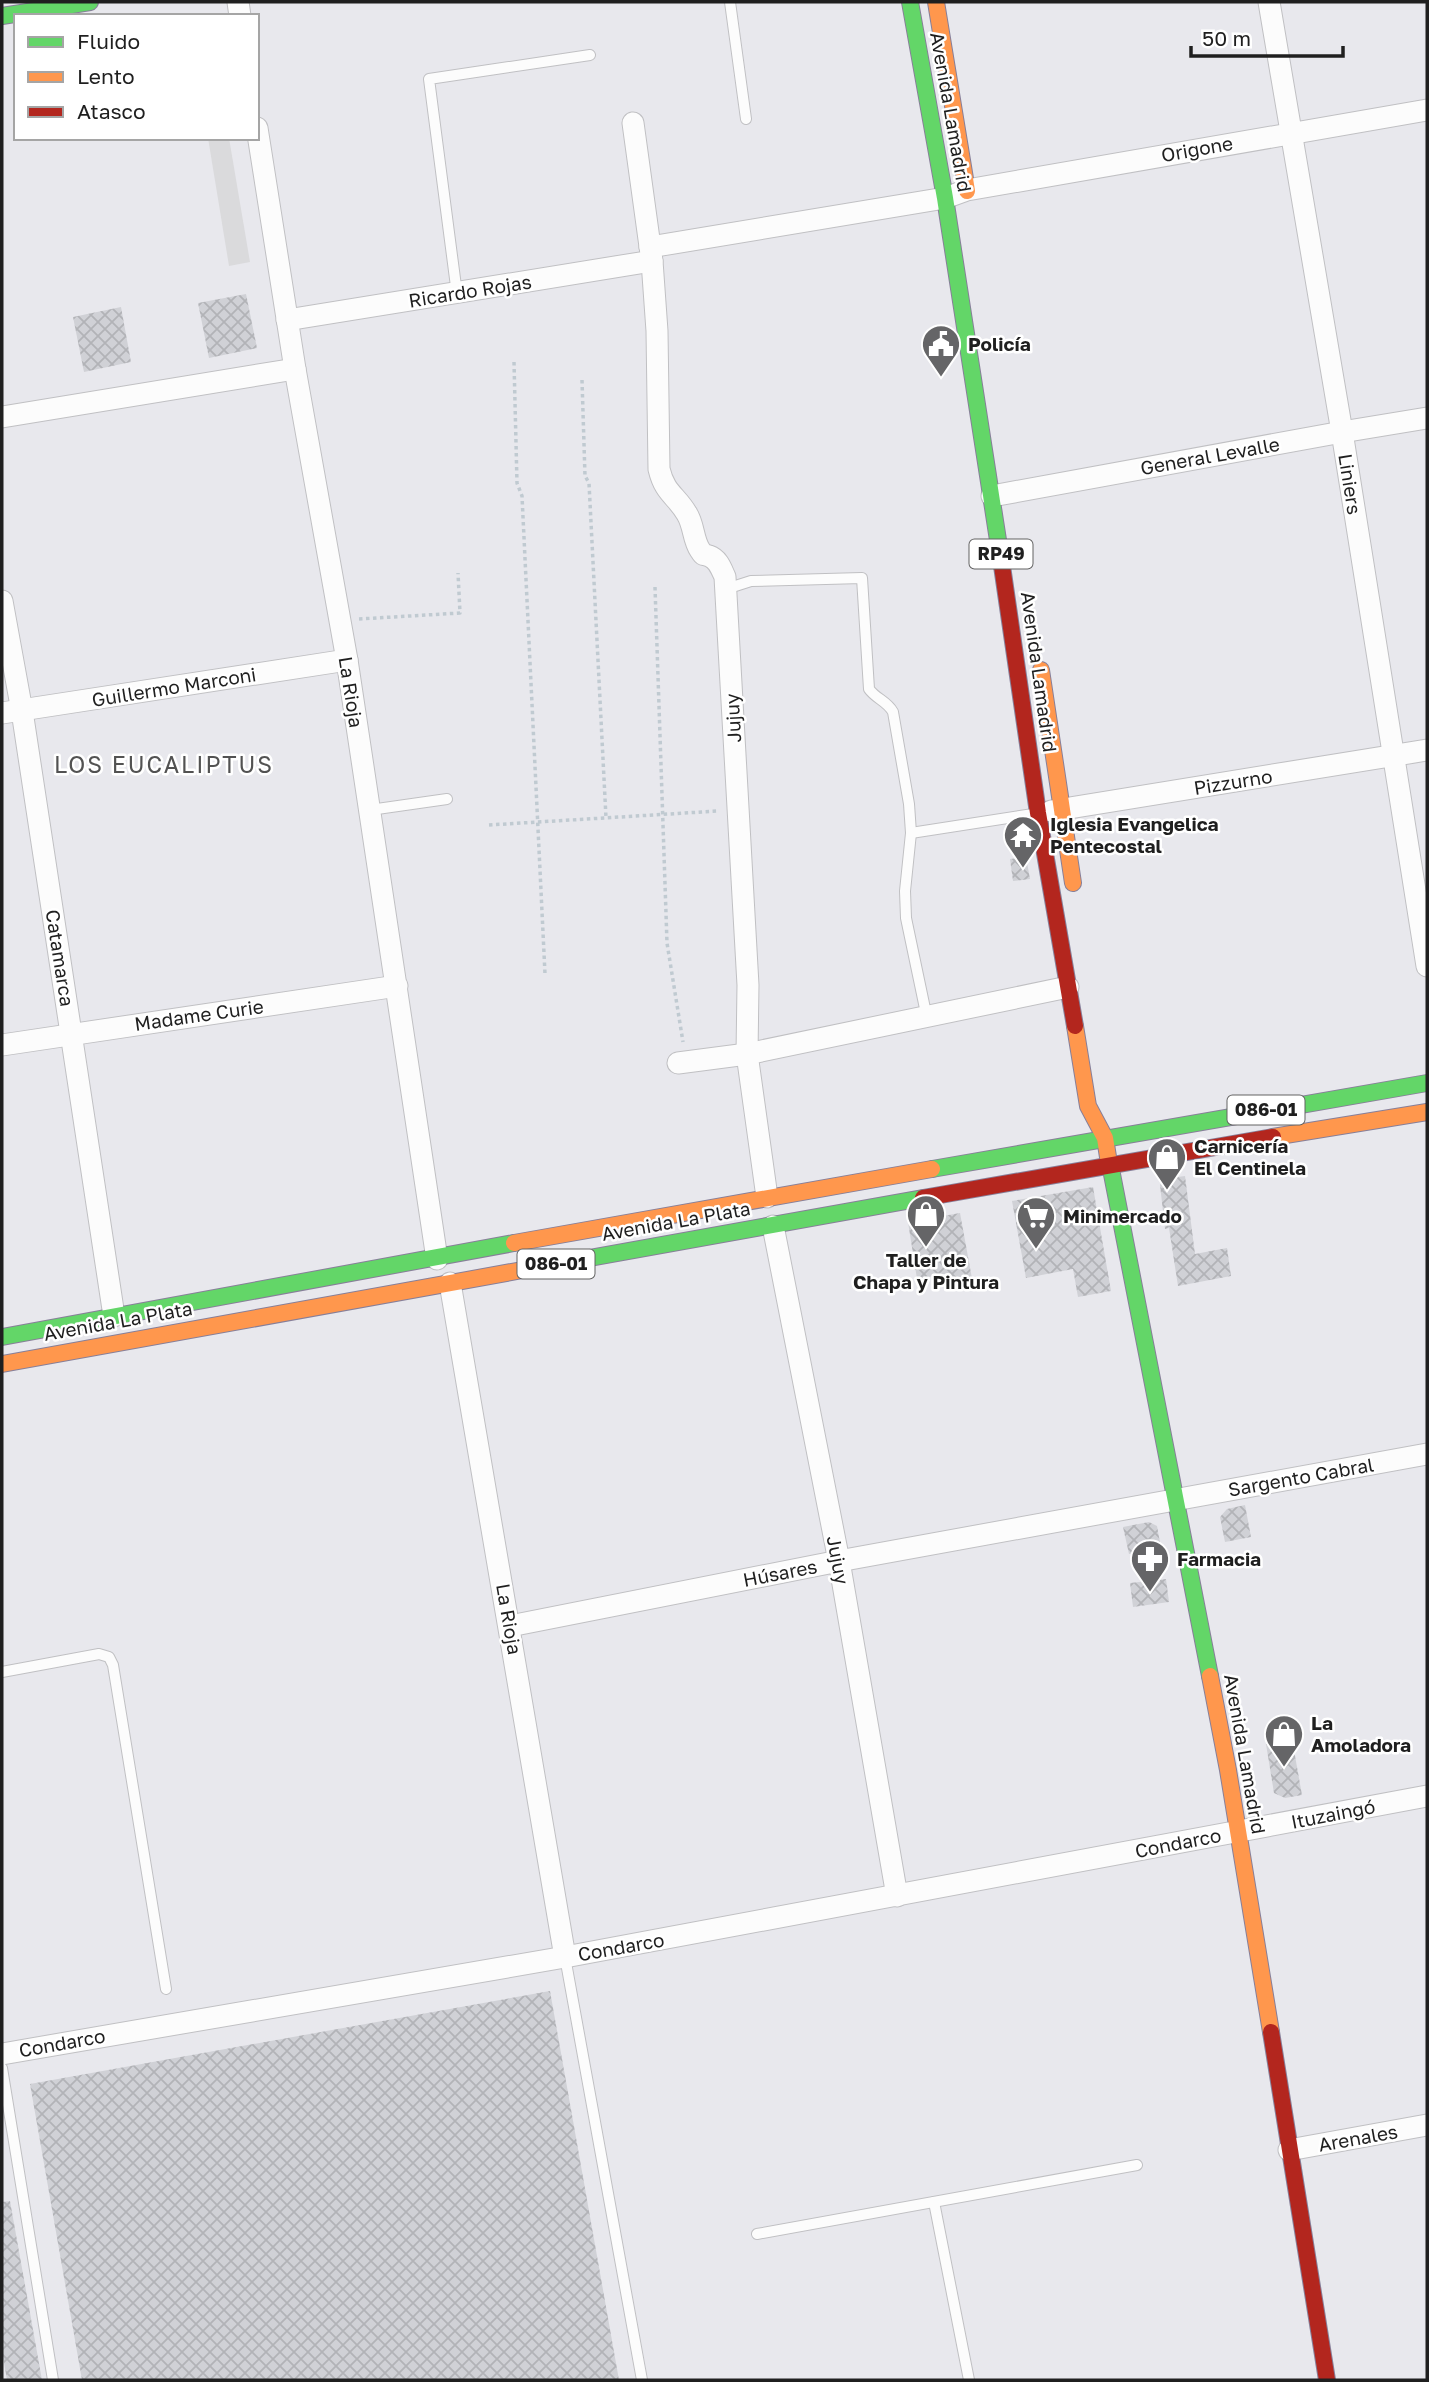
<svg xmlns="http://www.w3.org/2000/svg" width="1429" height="2382" font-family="'Golos Text',sans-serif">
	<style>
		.parking { fill: #dadadc }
		.building { fill: url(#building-cross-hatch) }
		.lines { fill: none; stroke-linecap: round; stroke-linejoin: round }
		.lane-casing { stroke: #c0c0c3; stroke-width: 12 }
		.street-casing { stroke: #c0c0c3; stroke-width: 23 }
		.fast-casing { stroke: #877f99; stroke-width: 18 }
		.slow-casing { stroke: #877f99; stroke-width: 18 }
		.jam-casing { stroke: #877f99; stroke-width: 18 }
		.path { stroke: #c0cad1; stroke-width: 3.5; stroke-dasharray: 3.5 3.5; stroke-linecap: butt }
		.lane { stroke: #fcfcfc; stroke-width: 10 }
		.street { stroke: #fcfcfc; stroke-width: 21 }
		.fast { stroke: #63d668; stroke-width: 16 }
		.slow { stroke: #ff974d; stroke-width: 16 }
		.jam { stroke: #b3261e; stroke-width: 16 }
		.labels { text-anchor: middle; stroke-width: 5; stroke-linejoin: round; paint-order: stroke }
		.shield { fill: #fff; stroke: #626262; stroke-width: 2 }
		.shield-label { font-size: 18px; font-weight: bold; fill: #1f1f1f }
		.street-label { font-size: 19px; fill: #1f1f1f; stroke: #fff }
		.poi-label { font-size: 19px; font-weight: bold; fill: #1f1f1f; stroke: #fff; text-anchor: start }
		.quarter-label { font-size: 23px; letter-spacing: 2px; fill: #525252; stroke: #fff }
	</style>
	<defs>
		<pattern id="building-cross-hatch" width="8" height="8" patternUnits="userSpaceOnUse" patternTransform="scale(1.75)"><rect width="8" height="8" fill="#d0d1d6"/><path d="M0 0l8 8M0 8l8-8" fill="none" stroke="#b2b3b7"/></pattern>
	</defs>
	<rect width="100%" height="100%" fill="#e8e8ed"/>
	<path class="parking" d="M208,138H229L250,262L229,266Z"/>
	<g class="building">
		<path d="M246,294L257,348L209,358L198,303Z"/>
		<path d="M121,307L131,362L84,372L73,317Z"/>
		<path d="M1026,857L1030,879L1013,881L1010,859Z"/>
		<path d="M1185,1176L1195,1254L1227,1248L1231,1276L1178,1286L1169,1228L1165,1229L1160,1185L1163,1179Z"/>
		<path d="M1093,1187L1111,1291L1078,1297L1073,1269L1026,1278L1012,1201Z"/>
		<path d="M960,1213L973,1284L948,1289L945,1274L917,1279L908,1222Z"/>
		<path d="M1245,1505L1251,1537L1225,1542L1220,1517L1227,1509Z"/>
		<path d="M1149,1522L1157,1526L1161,1548L1129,1554L1123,1527Z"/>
		<path d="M1166,1579L1169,1602L1133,1607L1130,1583Z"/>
		<path d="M1292,1739L1302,1795L1285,1798L1274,1793L1266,1744Z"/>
		<path d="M550,1991L619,2380H82L30,2084Z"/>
		<path d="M10,2201L42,2380H7L2,2351V2202Z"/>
	</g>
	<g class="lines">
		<g class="lane-casing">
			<g id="lane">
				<path d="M730,2L746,119"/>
				<path d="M457,294L429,79L590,55"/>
				<path d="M726,589L751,581L862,578L869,689C876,699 887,701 893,712L909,804L911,833L905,891L906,918L927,1018"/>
				<path d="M370,810L447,799"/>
				<path d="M911,833L1033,814"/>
				<path d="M2,1672L99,1654L109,1657L113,1665L166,1989"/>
				<path d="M565,1957L642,2380"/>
				<path d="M2,2068L53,2380"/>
				<path d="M934,2202L969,2380"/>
				<path d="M757,2234L1137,2165"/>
			</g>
		</g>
		<g class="street-casing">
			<g id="street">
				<path d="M238,2L240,16"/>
				<path d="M1269,2L1342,432L1427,966"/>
				<path d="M633,123L652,261L657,331L659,469C665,494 676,495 687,514C694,525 693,540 700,550C705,557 701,553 709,556C718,559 721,568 725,577L748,985L747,1054L767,1197"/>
				<path d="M257,128L295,369L347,660L437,1259"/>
				<path d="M650,247L945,198L967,190L1427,110"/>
				<path d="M287,320L652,261"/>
				<path d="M2,417L295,369"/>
				<path d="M992,496L1342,432L1427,418"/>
				<path d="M2,601L22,711L114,1316"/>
				<path d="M2,713L347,660"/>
				<path d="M1051,811L1427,750"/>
				<path d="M2,1045L397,986"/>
				<path d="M678,1063L747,1054L1068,987"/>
				<path d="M773,1226L839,1561L897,1896"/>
				<path d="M450,1283L565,1957"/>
				<path d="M510,1626L839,1561L1427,1454"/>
				<path d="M2,2054L565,1957L1427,1796"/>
				<path d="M1289,2150L1427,2125"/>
			</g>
		</g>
		<g class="fast-casing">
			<g id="fast">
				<path d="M910,2L945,198L1002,566"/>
				<path d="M2,16L90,2"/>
				<path d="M1110,1164L1210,1676"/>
				<path d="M932,1169L1427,1083"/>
				<path d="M528,1269L923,1198"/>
				<path d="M2,1337L514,1243"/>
			</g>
		</g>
		<g class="slow-casing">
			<g id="slow">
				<path d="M936,2L967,191"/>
				<path d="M1041,670L1073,883"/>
				<path d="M1075,1026L1088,1106L1105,1138L1108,1157"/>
				<path d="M1273,1137L1427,1112"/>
				<path d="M514,1243L932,1169"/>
				<path d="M2,1364L528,1269"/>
				<path d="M1210,1676L1228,1770L1271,2032"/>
			</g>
		</g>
		<g class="jam-casing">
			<g id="jam">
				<path d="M1002,566L1038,813L1075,1026"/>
				<path d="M923,1198L1273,1137"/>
				<path d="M1271,2032L1327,2380"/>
			</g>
		</g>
		<g class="path">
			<path d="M514,362L517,483L522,496L545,974"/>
			<path d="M582,380L585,476L589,483L606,818"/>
			<path d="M655,587L667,943L683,1042"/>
			<path d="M359,619L460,613L458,573"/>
			<path d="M489,825L718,811"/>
		</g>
		<use href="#lane" class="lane"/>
		<use href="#street" class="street"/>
		<use href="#fast" class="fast"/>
		<use href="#slow" class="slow"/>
		<use href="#jam" class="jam"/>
	</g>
	<defs>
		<g id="civic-pin" transform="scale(2.0125)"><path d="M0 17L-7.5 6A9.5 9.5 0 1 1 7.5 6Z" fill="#656567" stroke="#fff"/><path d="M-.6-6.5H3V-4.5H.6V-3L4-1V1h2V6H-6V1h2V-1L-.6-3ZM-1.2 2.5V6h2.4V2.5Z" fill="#fff"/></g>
		<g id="temple-pin" transform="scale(2.0125)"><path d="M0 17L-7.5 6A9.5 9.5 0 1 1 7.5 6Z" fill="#656567" stroke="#fff"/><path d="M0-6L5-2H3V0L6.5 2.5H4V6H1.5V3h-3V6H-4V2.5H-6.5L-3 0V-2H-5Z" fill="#fff"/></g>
		<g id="shop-pin" transform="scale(2.0125)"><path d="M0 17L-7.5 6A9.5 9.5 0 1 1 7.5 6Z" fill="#656567" stroke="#fff"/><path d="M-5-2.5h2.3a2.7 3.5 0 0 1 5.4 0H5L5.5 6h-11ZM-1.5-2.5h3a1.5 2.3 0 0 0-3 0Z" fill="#fff"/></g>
		<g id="supermarket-pin" transform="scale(2.0125)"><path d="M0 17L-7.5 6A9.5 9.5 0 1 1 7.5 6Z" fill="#656567" stroke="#fff"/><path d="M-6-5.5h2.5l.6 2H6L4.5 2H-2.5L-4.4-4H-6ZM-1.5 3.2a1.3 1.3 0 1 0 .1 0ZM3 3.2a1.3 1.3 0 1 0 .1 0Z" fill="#fff"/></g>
		<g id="pharmacy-pin" transform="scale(2.0125)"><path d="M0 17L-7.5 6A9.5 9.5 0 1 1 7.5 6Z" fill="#656567" stroke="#fff"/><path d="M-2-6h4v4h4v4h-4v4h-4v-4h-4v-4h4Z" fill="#fff"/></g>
	</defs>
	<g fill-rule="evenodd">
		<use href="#civic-pin" x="941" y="344"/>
		<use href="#temple-pin" x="1023" y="835"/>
		<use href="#shop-pin" x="1167" y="1157"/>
		<use href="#shop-pin" x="926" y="1214"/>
		<use href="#supermarket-pin" x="1036" y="1216"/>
		<use href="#pharmacy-pin" x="1150" y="1559"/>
		<use href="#shop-pin" x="1284" y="1734"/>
	</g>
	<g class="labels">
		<g class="shield">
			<rect x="969.5" y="539.5" width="63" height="29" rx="5"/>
			<rect x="1227.5" y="1095.5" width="77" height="29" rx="5"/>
			<rect x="517.5" y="1249.5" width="77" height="29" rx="5"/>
		</g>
		<g class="shield-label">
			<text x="1001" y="560">RP49</text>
			<text x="1266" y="1116">086-01</text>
			<text x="556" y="1270">086-01</text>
		</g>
		<g class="street-label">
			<text transform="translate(951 112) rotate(80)" y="7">Avenida Lamadrid</text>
			<text transform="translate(1197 149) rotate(-10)" y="7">Origone</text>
			<text transform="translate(470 291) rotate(-9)" y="7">Ricardo Rojas</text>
			<text transform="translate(1210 456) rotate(-10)" y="7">General Levalle</text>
			<text transform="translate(1350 484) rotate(81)" y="7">Liniers</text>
			<text transform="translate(1039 672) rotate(82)" y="7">Avenida Lamadrid</text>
			<text transform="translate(174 687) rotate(-9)" y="7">Guillermo Marconi</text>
			<text transform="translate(351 692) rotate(81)" y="7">La Rioja</text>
			<text transform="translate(733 718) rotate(-93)" y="7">Jujuy</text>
			<text transform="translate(1233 782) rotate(-9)" y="7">Pizzurno</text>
			<text transform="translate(60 958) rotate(81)" y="7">Catamarca</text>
			<text transform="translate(199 1015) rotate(-8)" y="7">Madame Curie</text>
			<text transform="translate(676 1221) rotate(-10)" y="7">Avenida La Plata</text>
			<text transform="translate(118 1321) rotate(-10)" y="7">Avenida La Plata</text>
			<text transform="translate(1301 1477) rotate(-10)" y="7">Sargento Cabral</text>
			<text transform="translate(838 1560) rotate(79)" y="7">Jujuy</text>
			<text transform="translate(780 1573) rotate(-11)" y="7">Húsares</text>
			<text transform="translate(509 1619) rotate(80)" y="7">La Rioja</text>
			<text transform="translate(1245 1754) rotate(80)" y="7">Avenida Lamadrid</text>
			<text transform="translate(1333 1814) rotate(-11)" y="7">Ituzaingó</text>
			<text transform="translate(1178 1843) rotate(-11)" y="7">Condarco</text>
			<text transform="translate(621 1947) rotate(-10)" y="7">Condarco</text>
			<text transform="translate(62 2043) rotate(-10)" y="7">Condarco</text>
			<text transform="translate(1358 2138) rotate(-10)" y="7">Arenales</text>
		</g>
		<g class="poi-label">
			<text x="968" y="351">Policía</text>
			<text x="1050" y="831">Iglesia Evangelica<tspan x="1050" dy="22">Pentecostal</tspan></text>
			<text x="1194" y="1153">Carnicería<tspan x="1194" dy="22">El Centinela</tspan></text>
			<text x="1063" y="1223">Minimercado</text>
			<text x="926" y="1267" text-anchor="middle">Taller de<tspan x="926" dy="22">Chapa y Pintura</tspan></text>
			<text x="1177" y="1566">Farmacia</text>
			<text x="1311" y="1730">La<tspan x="1311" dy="22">Amoladora</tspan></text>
		</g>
		<g class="quarter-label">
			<text x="164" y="773">LOS EUCALIPTUS</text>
		</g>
	</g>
	<rect width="1429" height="2382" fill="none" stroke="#1f1f1f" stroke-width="7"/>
	<rect x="14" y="14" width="245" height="126" fill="#ffffff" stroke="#a5a5a5" stroke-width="2"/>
	<rect x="28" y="37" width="35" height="10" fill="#63d668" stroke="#a5a5a5" stroke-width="2"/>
	<text x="77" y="49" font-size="21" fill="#1f1f1f">Fluido</text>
	<rect x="28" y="72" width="35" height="10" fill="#ff974d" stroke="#a5a5a5" stroke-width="2"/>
	<text x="77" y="84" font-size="21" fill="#1f1f1f">Lento</text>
	<rect x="28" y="107" width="35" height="10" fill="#b3261e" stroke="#a5a5a5" stroke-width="2"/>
	<text x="77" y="119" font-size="21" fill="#1f1f1f">Atasco</text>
	<path d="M1191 46v10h152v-10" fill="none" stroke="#1f1f1f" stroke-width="3.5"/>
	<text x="1202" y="46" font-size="21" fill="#1f1f1f" stroke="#ffffff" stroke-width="5" paint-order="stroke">50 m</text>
</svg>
